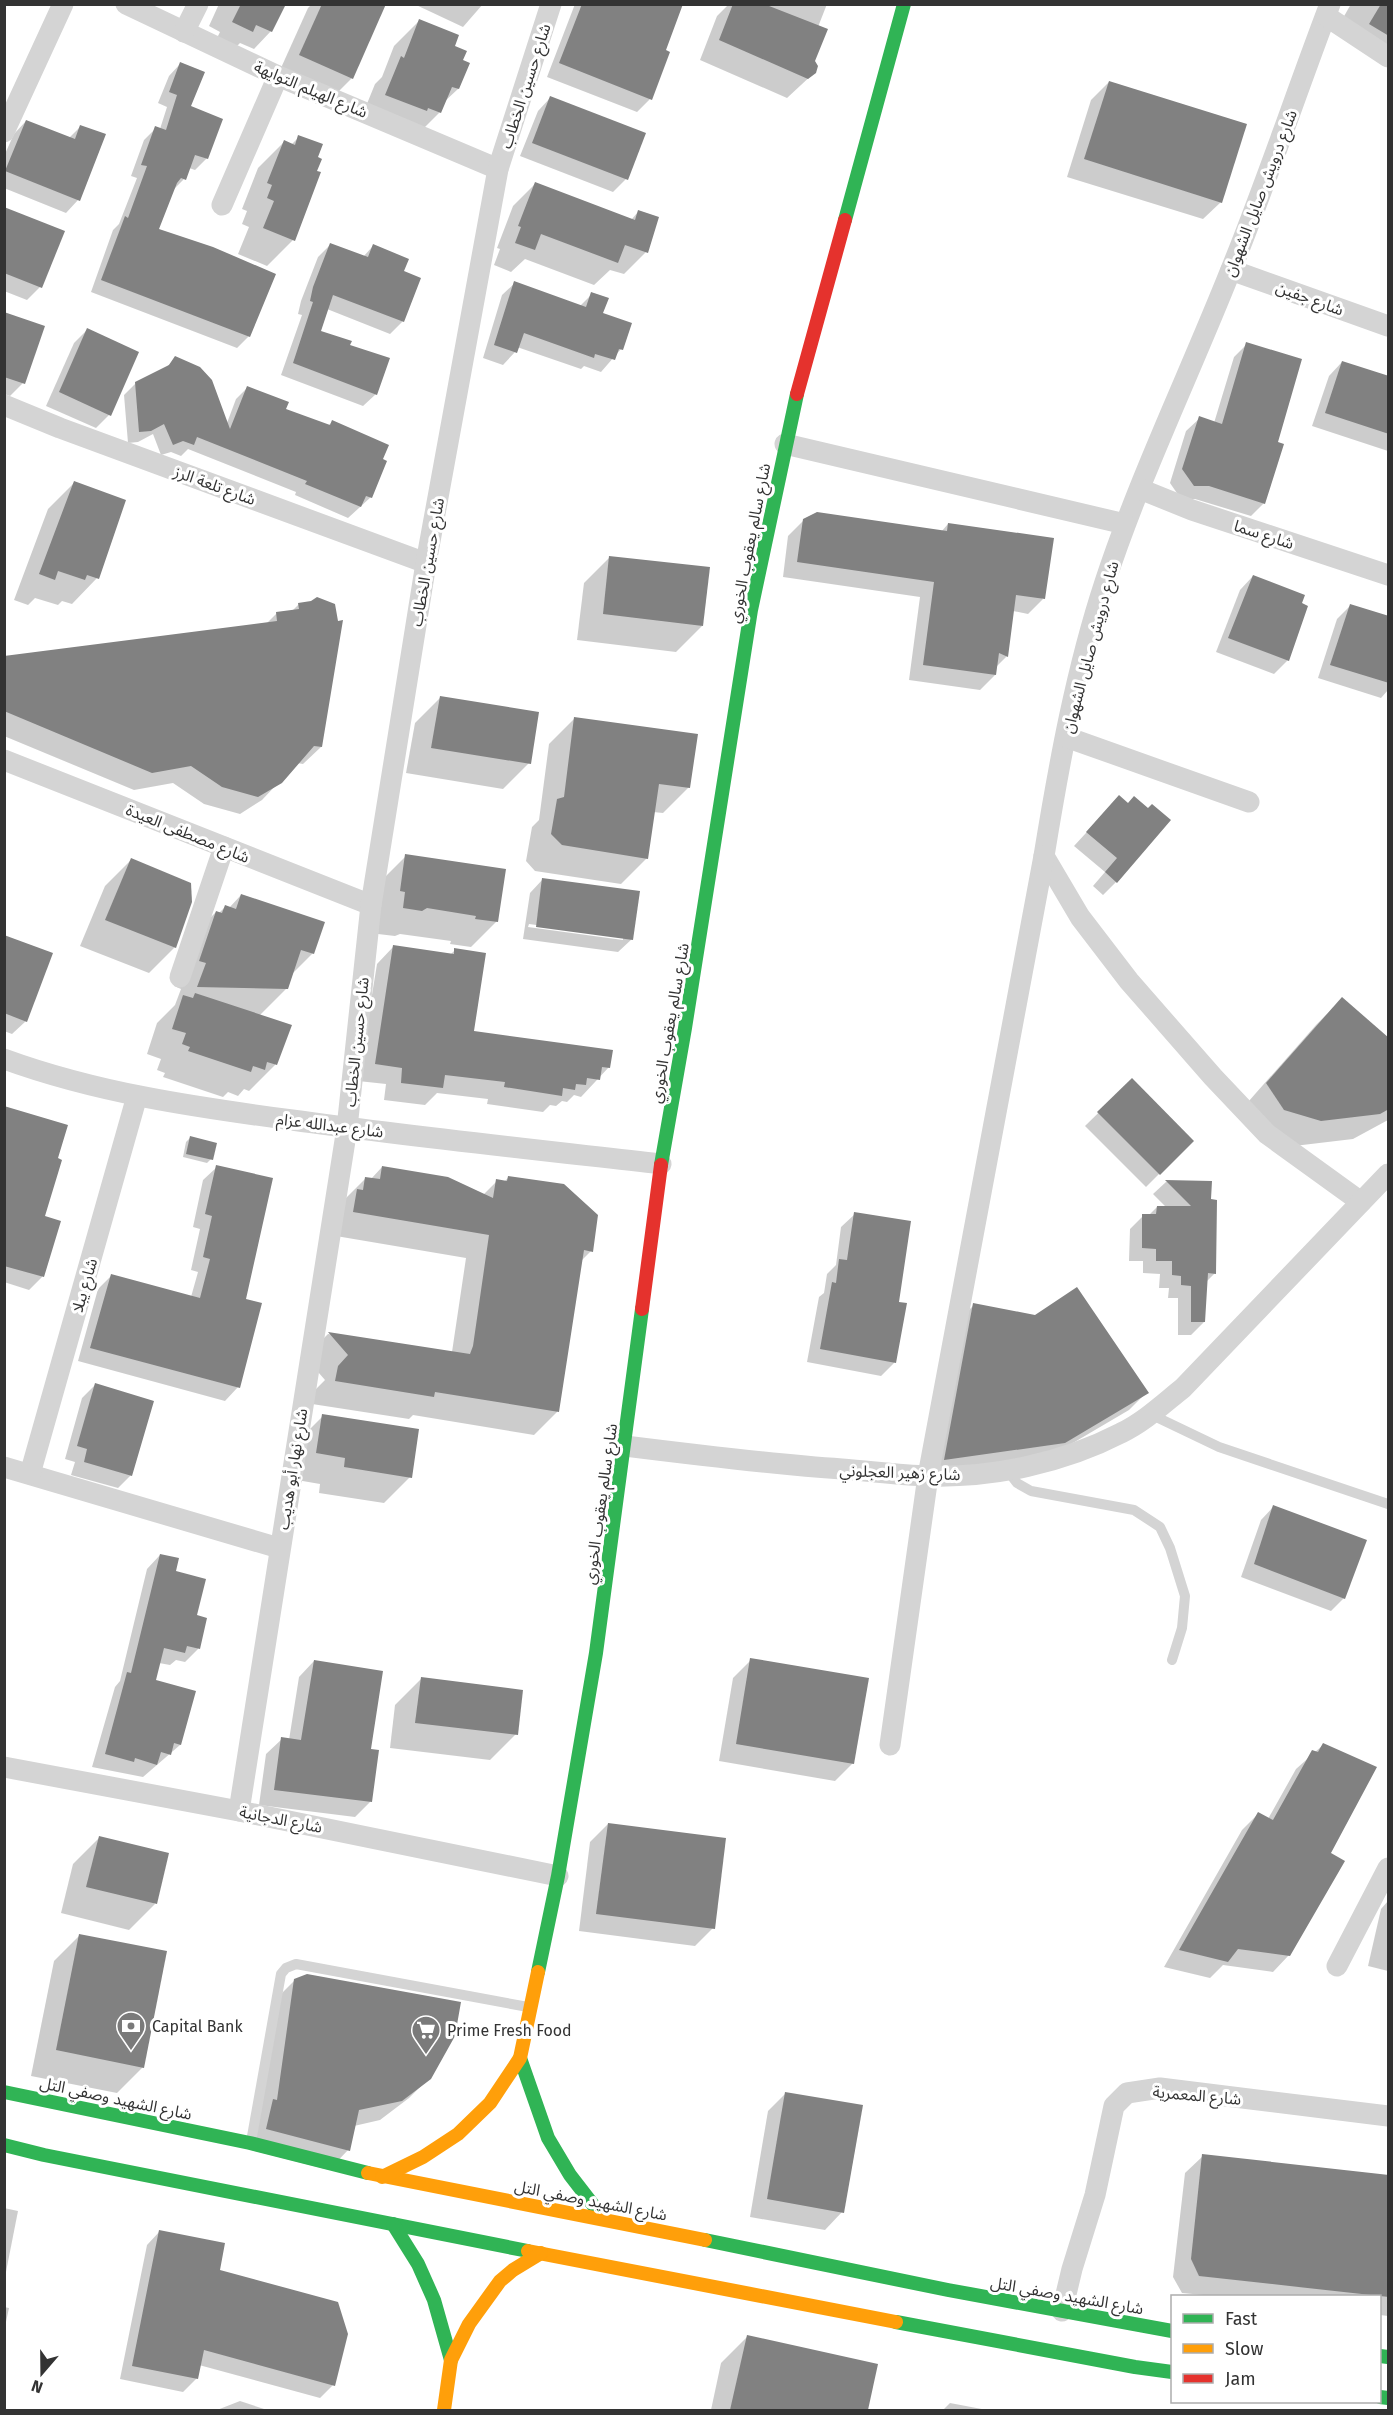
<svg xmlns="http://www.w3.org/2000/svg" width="1393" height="2415" font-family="'Fira Sans','Noto Sans Arabic',sans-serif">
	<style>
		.shadow { fill: #0003; fill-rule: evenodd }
		.building { fill: #818181 }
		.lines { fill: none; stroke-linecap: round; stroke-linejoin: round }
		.lane { stroke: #d4d4d4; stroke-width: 10 }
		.street { stroke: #d4d4d4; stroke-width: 21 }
		.fast { stroke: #30b455; stroke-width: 14 }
		.slow { stroke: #ff9f0a; stroke-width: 14 }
		.jam { stroke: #e5322d; stroke-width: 14 }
		.labels { text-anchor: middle; stroke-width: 6; stroke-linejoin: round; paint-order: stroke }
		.street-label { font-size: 16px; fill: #333; stroke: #fff }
		.poi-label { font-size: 16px; fill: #333; stroke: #fff; text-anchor: start }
	</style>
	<rect width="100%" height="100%" fill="#fff"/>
	<g class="shadow">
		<path d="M219,4H284L271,31L254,49L240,43L234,49L216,40L220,32L209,26Z"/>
		<path d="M312,4H378L352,78L328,102L276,79L308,8Z"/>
		<path d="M414,4H483L463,27Z"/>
		<path d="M575,4H682L664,51L650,99L637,112L547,77Z"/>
		<path d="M729,4H827L818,27L813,61L815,72L787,98L700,60L717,16Z"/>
		<path d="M1351,4H1388V57L1343,18Z"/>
		<path d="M420,20L453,47L461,61L458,89L444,102L440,112L414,138L360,121L375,84L382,77L394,46Z"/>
		<path d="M180,64L189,107L207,158L195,170L189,168L184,179L172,191L157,230L249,336L237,348L91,292L113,230L119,224L137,178L131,176L144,140L156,128L160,129L167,107L158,103L169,76Z"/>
		<path d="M1109,82L1221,202L1203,219L1067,177L1091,100Z"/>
		<path d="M551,97L626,179L613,192L520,156L538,111Z"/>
		<path d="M26,121L69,138L81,126L104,135L78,200L66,213L4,188V156L14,134Z"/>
		<path d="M299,137L293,240L267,266L238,254L249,227L242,224L247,211L242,209L258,168L284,142L291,145Z"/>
		<path d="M535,184L631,220L638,212L646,252L624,274L610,270L594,285L525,259L511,272L494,265L500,249L497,248L513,206Z"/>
		<path d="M4,208L40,287L27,300L4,291Z"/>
		<path d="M331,244L363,257L373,246L403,272V321L390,334L327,309L320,332L348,346L376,394L363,406L281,375L302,315L298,314L301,301L318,257Z"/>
		<path d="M515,283L580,306L592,294L621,349L601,372L584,366L581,369L517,347L515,352L503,365L483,358L502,295Z"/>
		<path d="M4,313L23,383L10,396L4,394Z"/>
		<path d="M87,330L109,415L96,428L46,406L74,343Z"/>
		<path d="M1247,344L1276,443L1264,503L1251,516L1195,499H1181L1170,483L1186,431L1200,418L1214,423L1234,357Z"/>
		<path d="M175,358L227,423L236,399L247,388L284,410L328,426L332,422L371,497L348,518L295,495L296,492L188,449L181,456L171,452L161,455L153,434L138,442L128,443L124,395L136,383L165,369Z"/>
		<path d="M1342,362L1388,377V451L1312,426L1329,376Z"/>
		<path d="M74,483L97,578L72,604L62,601L58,605L35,598L28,605L14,600L48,509Z"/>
		<path d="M804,520L941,532L948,524L1043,599L1028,614L1013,611L1007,656L996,667L995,675L980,690L909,680L920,597L783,577L788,536Z"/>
		<path d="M610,557L702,626L676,652L577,640L584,583Z"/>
		<path d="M1253,576L1288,660L1274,674L1216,652L1240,590Z"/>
		<path d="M299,604L321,747L303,764L297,763L262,800L240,814L204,804L173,783L134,790L4,736V658L266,624L277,613L292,611Z"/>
		<path d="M1350,606L1388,618V690L1381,698L1318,678L1337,619Z"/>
		<path d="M441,697L529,763L503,789L406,773L415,723Z"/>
		<path d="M575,718L689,787L663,813L653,812L647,858L621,884L535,871L526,861L532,827L539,820L549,744Z"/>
		<path d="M1119,797L1128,805L1116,882L1103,895L1093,886L1105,872L1074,846Z"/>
		<path d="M406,856L497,921L471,947L450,944L451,941L400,934L395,936L378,934L380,882Z"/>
		<path d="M131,860L175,947L149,973L80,946L105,886Z"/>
		<path d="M543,879L632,939L618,952L523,939L530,893ZM529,924L623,937V940L528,927Z"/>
		<path d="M241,895L313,953L291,975L287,988L259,1016L290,1026L275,1065L249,1091L244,1089L238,1096L228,1092L223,1097L163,1077L165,1073L157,1070L161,1059L147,1054L157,1023L175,1005L181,989L174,986L190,938L216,912L219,913L225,907L229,908Z"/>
		<path d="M4,936L26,1021L12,1034L4,1031Z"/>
		<path d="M394,946L450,955L455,950L473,1032L609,1067L581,1097L574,1095L567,1102L562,1101L556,1106L550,1105L543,1112L487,1104L488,1099L437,1093L425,1105L384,1100L386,1084L358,1081L377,964Z"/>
		<path d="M1342,999L1388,1040V1120L1353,1139L1294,1146L1241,1110L1316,1025Z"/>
		<path d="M1132,1080L1192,1141L1146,1187L1085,1126Z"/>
		<path d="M4,1107L43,1217L59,1222L42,1277L29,1290L4,1282Z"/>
		<path d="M190,1138L211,1159L207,1163L183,1157L186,1142Z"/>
		<path d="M217,1167L244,1300L238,1387L225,1401L78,1361L98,1289L111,1276L191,1297L198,1272L191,1270L200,1229L193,1227L203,1180Z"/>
		<path d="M382,1167L483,1195L497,1181L504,1182L508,1178L591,1251L580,1262L557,1412L534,1435L413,1415L409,1419L312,1404L314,1391L325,1380L305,1357L328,1334L452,1352L466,1258L330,1235L342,1202L366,1178L371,1179Z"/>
		<path d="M1166,1182L1210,1183L1215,1273L1206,1282L1204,1322L1191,1335H1178V1298H1168L1169,1288H1159L1160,1274L1143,1273V1261H1129L1130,1229L1143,1216H1148L1157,1207H1166L1153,1194Z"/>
		<path d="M855,1214L897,1303L894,1363L881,1376L807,1362L819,1297L824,1293L827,1274L836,1265L841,1227Z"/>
		<path d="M974,1305L1147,1392L1129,1410L1044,1460L927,1477L956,1323Z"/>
		<path d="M95,1385L131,1475L118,1488L71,1475L75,1462L65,1459L82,1398Z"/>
		<path d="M323,1416L410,1477L384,1503L319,1493L320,1484L291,1479L297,1442Z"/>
		<path d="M1274,1506L1344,1598L1331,1611L1241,1577L1261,1520Z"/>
		<path d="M160,1555L174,1572L196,1616L198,1649L185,1662L176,1660L170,1665L159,1663L154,1681L194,1692L180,1745L143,1777L92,1767L115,1687L120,1681L147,1569Z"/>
		<path d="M751,1660L853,1763L835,1781L719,1761L733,1678Z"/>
		<path d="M314,1661L370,1750V1802L355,1817L259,1805L266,1754L282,1739L289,1740L299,1677Z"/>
		<path d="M421,1679L516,1734L490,1760L390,1748L395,1705Z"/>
		<path d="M1323,1745L1329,1854L1289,1955L1273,1972L1223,1965L1210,1978L1164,1967L1242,1830L1259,1813L1268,1819L1296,1769Z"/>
		<path d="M608,1824L713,1928L695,1946L579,1931L590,1842Z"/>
		<path d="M99,1838L155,1904L129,1930L61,1913L73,1864Z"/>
		<path d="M1388,1901V1971L1368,1966L1381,1909Z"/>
		<path d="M80,1935L143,2067L117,2093L31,2076L54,1961Z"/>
		<path d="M294,1981L429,2078L409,2098L380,2120L354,2126L348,2150L329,2170L247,2149L274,2001Z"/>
		<path d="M786,2093L842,2212L825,2230L750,2217L768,2111Z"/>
		<path d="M1203,2156L1388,2177V2316L1380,2315V2296H1214L1182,2293L1173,2277L1185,2173Z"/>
		<path d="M4,2208L18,2211L4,2282Z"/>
		<path d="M160,2231L218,2271L333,2385L320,2398L199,2365L197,2378L183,2392L120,2379L147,2245Z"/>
		<path d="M4,2307L9,2308L4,2331Z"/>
		<path d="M747,2337L876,2365L866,2410H711L721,2363Z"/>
		<path d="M240,2401L264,2409L265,2410H217Z"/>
		<path d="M950,2403L987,2410H943Z"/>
	</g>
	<g class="building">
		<path d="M241,4H286L272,32L256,25L253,32L232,22Z"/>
		<path d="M322,4H386L353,79L299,55Z"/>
		<path d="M582,4H683L666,50L670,52L652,100L559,63Z"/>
		<path d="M733,4H764L828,29L815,61L818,66L816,73L808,79L719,40Z"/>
		<path d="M1381,4H1389V36L1369,24Z"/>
		<path d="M419,19L459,35L455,46L467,51L463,60L470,63L459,89L452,87L441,113L428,108L427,111L385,95L401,56L404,58Z"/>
		<path d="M180,62L205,72L191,106L223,119L208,159L195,155L186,180L181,178L177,183L159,229L213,247L276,274L250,337L101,280L125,216L128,218L147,166L141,165L155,126L166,130L177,95L169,92Z"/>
		<path d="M1109,81L1247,124L1222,203L1084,159Z"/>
		<path d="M550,96L646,133L628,180L532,143Z"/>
		<path d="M26,120L75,139L80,125L106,134L80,201L5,171Z"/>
		<path d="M298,135L323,144L318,157L322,159L317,171L321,172L295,241L263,228L274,201L267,198L272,185L267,183L284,140L295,145Z"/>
		<path d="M535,182L635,220L638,210L659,217L648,253L625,245L618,263L541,234L535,250L515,243L521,227L518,226Z"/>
		<path d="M4,207L65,231L42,288L4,273Z"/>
		<path d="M330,243L368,257L373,244L409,259L404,271L421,278L404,322L333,295L321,331L352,341L350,345L390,358L377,395L293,363L313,302L310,301L313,287Z"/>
		<path d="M514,281L586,307L591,292L609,298L603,313L632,323L623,350L619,349L615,360L595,354L594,358L524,333L517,353L494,345Z"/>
		<path d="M4,312L45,326L25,384L4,377Z"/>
		<path d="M87,328L139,352L111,416L59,392Z"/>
		<path d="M1246,342L1302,359L1278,442L1284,444L1265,504L1209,486H1194L1182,469L1199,416L1222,424Z"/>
		<path d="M175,356L200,367L212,380L230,429L247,386L289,402L286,409L330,425L332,420L389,445L383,459L387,461L372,498L366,496L361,507L305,484L307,481L197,437L194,445L183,441L173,445L164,424L151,431L139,432L135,382L169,365Z"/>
		<path d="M1342,361L1389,376V434L1325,413Z"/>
		<path d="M74,481L126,500L99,579L87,575L85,580L58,571L55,580L39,574Z"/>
		<path d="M817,512L947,531L948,523L1054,538L1045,599L1016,595L1008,657L999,653L996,675L923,665L934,582L797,562L803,519Z"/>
		<path d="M609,556L710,567L703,626L603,614Z"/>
		<path d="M1253,575L1305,595L1302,603L1308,606L1289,661L1228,638Z"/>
		<path d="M317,597L335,604L338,621L343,620L322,747L314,746L282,783L258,797L222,787L191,766L152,773L4,711V656L277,621L276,612L299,609L298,603L311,601Z"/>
		<path d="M1350,604L1389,616V683L1330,665Z"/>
		<path d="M440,696L539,712L531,764L431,748Z"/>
		<path d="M574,717L698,734L690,788L659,784L648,859L562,845L551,834L557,799L564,797Z"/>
		<path d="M1119,795L1128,803L1134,796L1148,808L1152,804L1171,820L1117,883L1105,872L1117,858L1086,832Z"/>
		<path d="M405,854L506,869L498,922L475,919L476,916L427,908L422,911L403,908L405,892L400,891Z"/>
		<path d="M131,858L191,883L192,902L176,948L105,920Z"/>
		<path d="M542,878L640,891L633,940L536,927Z"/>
		<path d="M241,894L325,922L314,954L301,950L288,989L197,987L206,963L199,961L216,911L222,913L225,905L236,909Z"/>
		<path d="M4,935L53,953L27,1022L4,1013Z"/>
		<path d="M393,945L454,954V948L486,953L474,1031L613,1050L610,1068L602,1067L600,1080L587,1078L586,1085L576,1084L575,1090L563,1088L562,1096L504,1087L505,1082L445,1075L443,1088L401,1083L402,1068L375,1064Z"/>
		<path d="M195,993L292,1025L277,1065L267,1062L265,1070L253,1066L251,1072L188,1051L190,1047L182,1044L186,1033L172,1029L183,995L193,998Z"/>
		<path d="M1342,997L1389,1038V1109L1380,1114L1321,1121L1284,1110L1266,1083Z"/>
		<path d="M1132,1078L1194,1141L1160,1175L1097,1112Z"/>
		<path d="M4,1106L68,1125L58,1158L62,1160L45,1216L61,1221L44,1277L4,1266Z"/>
		<path d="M190,1136L217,1143L213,1160L186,1154Z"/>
		<path d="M216,1165L273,1178L246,1299L262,1303L240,1388L90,1348L111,1274L200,1298L210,1259L203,1257L212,1216L205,1214Z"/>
		<path d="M382,1166L448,1177L493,1198L496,1179L507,1181L508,1176L564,1184L598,1215L593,1252L584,1250L559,1412L435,1392L434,1397L335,1381L338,1366L348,1355L328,1332L470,1354L473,1346L489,1235L353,1212L357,1189L363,1190L365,1177L380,1179Z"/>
		<path d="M1165,1180L1212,1181L1211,1199L1217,1200L1216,1274L1208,1273L1205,1322H1191V1286L1181,1285V1276L1172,1275V1261H1156V1249L1142,1248V1214H1156L1157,1206H1191Z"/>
		<path d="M854,1212L911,1221L899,1302L907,1303L896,1363L820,1349L832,1282L836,1283L839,1259L847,1260Z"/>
		<path d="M1077,1287L1149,1393L1065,1443L944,1460L973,1303L1035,1315Z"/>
		<path d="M95,1383L154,1401L132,1476L84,1462L87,1449L77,1446Z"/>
		<path d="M322,1414L419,1429L412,1478L344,1467L345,1458L316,1453Z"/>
		<path d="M1273,1505L1367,1540L1345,1599L1254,1564Z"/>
		<path d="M160,1554L179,1558L176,1571L206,1579L197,1615L207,1618L200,1649L187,1646L185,1653L164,1648L156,1680L196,1691L181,1745L174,1743L171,1755L161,1752L157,1765L135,1758L134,1762L105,1754L127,1672L131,1673Z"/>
		<path d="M750,1658L869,1678L854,1764L736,1744Z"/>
		<path d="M314,1660L383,1671L371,1749L379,1750L372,1802L274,1790L281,1737L301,1740Z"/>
		<path d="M421,1677L523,1690L518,1735L415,1723Z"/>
		<path d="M1323,1743L1377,1767L1331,1853L1345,1861L1290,1956L1238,1949L1228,1962L1179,1950L1258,1812L1273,1820L1312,1750L1318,1752Z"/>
		<path d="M608,1823L726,1838L715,1929L596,1914Z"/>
		<path d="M99,1836L169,1853L157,1904L86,1887Z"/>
		<path d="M79,1934L167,1951L144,2068L56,2050Z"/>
		<path d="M307,1974L461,2002L455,2036L431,2079L402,2101L359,2110L350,2151L266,2129L273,2099L277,2100L294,1979Z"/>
		<path d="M785,2092L863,2105L844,2213L767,2199Z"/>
		<path d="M1202,2154L1389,2175V2297L1199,2276L1191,2259Z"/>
		<path d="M159,2230L225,2243L220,2270L338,2302L348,2334L335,2386L204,2350L198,2379L132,2366Z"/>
		<path d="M747,2335L878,2364L868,2410H730Z"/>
	</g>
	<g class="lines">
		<g class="lane">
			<path d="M1150,1414L1219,1447L1388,1504"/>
			<path d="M1007,1470L1017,1483L1031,1491L1134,1510L1160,1527L1170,1548L1185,1596L1182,1628L1172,1660"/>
			<path d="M251,2142L281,1974L286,1968L296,1964L528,2007"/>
		</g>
		<g class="street">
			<path d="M126,4L278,76L498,169"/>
			<path d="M1330,4C1296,93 1266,184 1230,272C1189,375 1140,476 1105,582C1076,670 1059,764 1044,856L1080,917L1129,981L1213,1077L1267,1134L1361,1202"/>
			<path d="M1326,16L1388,57"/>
			<path d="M184,32L198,4"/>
			<path d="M4,132L63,4"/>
			<path d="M222,205L278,76"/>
			<path d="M1231,270L1388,326"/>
			<path d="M4,405L60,428L426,563"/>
			<path d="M785,444L1125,524"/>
			<path d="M1140,489L1192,510L1388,575"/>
			<path d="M1066,737L1249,802"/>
			<path d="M4,760L371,905"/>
			<path d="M180,977L224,847"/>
			<path d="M4,1059C97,1093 195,1107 292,1120C415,1137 538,1150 661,1164"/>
			<path d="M625,1446C697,1455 769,1464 842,1469C870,1471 899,1475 928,1476C993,1478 1063,1463 1121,1433C1144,1422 1163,1404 1183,1388L1388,1174"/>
			<path d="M4,1467L279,1548"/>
			<path d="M30,1474L137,1096"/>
			<path d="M890,1745L928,1476L1044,856"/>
			<path d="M4,1767L239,1811L558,1876"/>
			<path d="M239,1811L347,1128L371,905L426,563L498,169L551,4"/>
			<path d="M1337,1966L1388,1868"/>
			<path d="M1062,2311L1072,2269L1095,2195L1114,2106L1127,2093L1160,2088L1388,2116"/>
		</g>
		<g class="fast">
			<path d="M845,220L904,4"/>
			<path d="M661,1165L685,1028L751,610L797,394"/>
			<path d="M538,1972L558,1876L596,1653L642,1309"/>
			<path d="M520,2058L548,2138L570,2175L604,2219"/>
			<path d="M4,2092L250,2143L368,2173"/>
			<path d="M4,2145L44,2155L528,2251"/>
			<path d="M393,2224L418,2264L434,2300L451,2360"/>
			<path d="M705,2240L948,2290L1172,2331"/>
			<path d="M896,2322L1135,2367L1172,2372"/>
			<path d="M1380,2356L1388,2357"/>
			<path d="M1380,2397L1388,2398"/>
		</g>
		<g class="slow">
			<path d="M368,2173L705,2240"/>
			<path d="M382,2177L423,2157L458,2134L490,2103L520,2058L538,1972"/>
			<path d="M528,2251L896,2322"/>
			<path d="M444,2410L451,2360L469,2324L500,2281L513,2270L541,2253"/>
		</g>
		<g class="jam">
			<path d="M797,394L845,220"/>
			<path d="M642,1309L661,1165"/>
		</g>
	</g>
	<defs>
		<g id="bank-pin" transform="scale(1.5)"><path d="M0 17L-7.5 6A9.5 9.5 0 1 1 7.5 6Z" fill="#7a7a7a" stroke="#fff"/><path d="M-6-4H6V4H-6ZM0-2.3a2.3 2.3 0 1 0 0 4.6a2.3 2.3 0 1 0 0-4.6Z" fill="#fff"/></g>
		<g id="supermarket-pin" transform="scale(1.5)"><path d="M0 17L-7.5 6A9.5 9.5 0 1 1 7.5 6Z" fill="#7a7a7a" stroke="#fff"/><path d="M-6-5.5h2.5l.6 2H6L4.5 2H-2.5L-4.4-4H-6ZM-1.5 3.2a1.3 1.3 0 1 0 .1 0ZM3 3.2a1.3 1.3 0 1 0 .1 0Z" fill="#fff"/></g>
	</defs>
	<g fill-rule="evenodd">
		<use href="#bank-pin" x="131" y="2026"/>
		<use href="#supermarket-pin" x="426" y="2030"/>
	</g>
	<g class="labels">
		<g class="street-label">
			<text transform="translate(525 86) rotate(-72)" y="6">شارع حسين الخطاب</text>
			<text transform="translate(311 89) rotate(23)" y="6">شارع الهيلم التوايهة</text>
			<text transform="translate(1260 193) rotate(-69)" y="6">شارع درويش صايل الشهوان</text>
			<text transform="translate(1310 298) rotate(20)" y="6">شارع جفين</text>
			<text transform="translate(215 485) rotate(20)" y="6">شارع تلعة الرز</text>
			<text transform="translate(1264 534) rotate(18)" y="6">شارع سما</text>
			<text transform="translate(749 543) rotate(-79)" y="6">شارع سالم يعقوب الخوري</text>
			<text transform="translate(427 562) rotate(-80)" y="6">شارع حسين الخطاب</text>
			<text transform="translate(1090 647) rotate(-75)" y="6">شارع درويش صايل الشهوان</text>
			<text transform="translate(188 833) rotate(22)" y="6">شارع مصطفى العيدة</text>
			<text transform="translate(669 1023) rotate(-80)" y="6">شارع سالم يعقوب الخوري</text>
			<text transform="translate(356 1042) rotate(-84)" y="6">شارع حسين الخطاب</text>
			<text transform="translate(330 1125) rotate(7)" y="6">شارع عبدالله عزام</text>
			<text transform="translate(84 1285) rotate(-74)" y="6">شارع يبلا</text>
			<text transform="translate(292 1469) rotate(-81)" y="6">شارع نهار أبو هديب</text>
			<text transform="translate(900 1472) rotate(2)" y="6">شارع زهير العجلوني</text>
			<text transform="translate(600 1504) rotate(-82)" y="6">شارع سالم يعقوب الخوري</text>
			<text transform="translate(281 1819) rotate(11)" y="6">شارع الدجانية</text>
			<text transform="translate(1197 2095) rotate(5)" y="6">شارع المعمرية</text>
			<text transform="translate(116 2098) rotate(12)" y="6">شارع الشهيد وصفي التل</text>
			<text transform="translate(591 2200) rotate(11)" y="6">شارع الشهيد وصفي التل</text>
			<text transform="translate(1067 2295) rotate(10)" y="6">شارع الشهيد وصفي التل</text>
		</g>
		<g class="poi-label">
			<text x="152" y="2032">Capital Bank</text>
			<text x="447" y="2036">Prime Fresh Food</text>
		</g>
	</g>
	<rect width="1393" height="2415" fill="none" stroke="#333333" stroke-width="12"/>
	<rect x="1171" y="2295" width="210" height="108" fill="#ffffff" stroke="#adadad" stroke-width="1.5"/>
	<rect x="1183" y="2314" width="30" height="9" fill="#30b455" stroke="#adadad" stroke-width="1.5"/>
	<text x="1225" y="2325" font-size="18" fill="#333333">Fast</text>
	<rect x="1183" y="2344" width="30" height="9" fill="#ff9f0a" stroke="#adadad" stroke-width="1.5"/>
	<text x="1225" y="2355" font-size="18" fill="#333333">Slow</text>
	<rect x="1183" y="2374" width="30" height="9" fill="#e5322d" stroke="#adadad" stroke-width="1.5"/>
	<text x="1225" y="2385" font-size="18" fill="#333333">Jam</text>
	<g transform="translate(42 2373) rotate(200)" stroke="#ffffff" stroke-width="4.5" paint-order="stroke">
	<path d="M0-4.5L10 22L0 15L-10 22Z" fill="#333333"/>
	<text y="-9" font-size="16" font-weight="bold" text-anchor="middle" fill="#333333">N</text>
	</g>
</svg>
